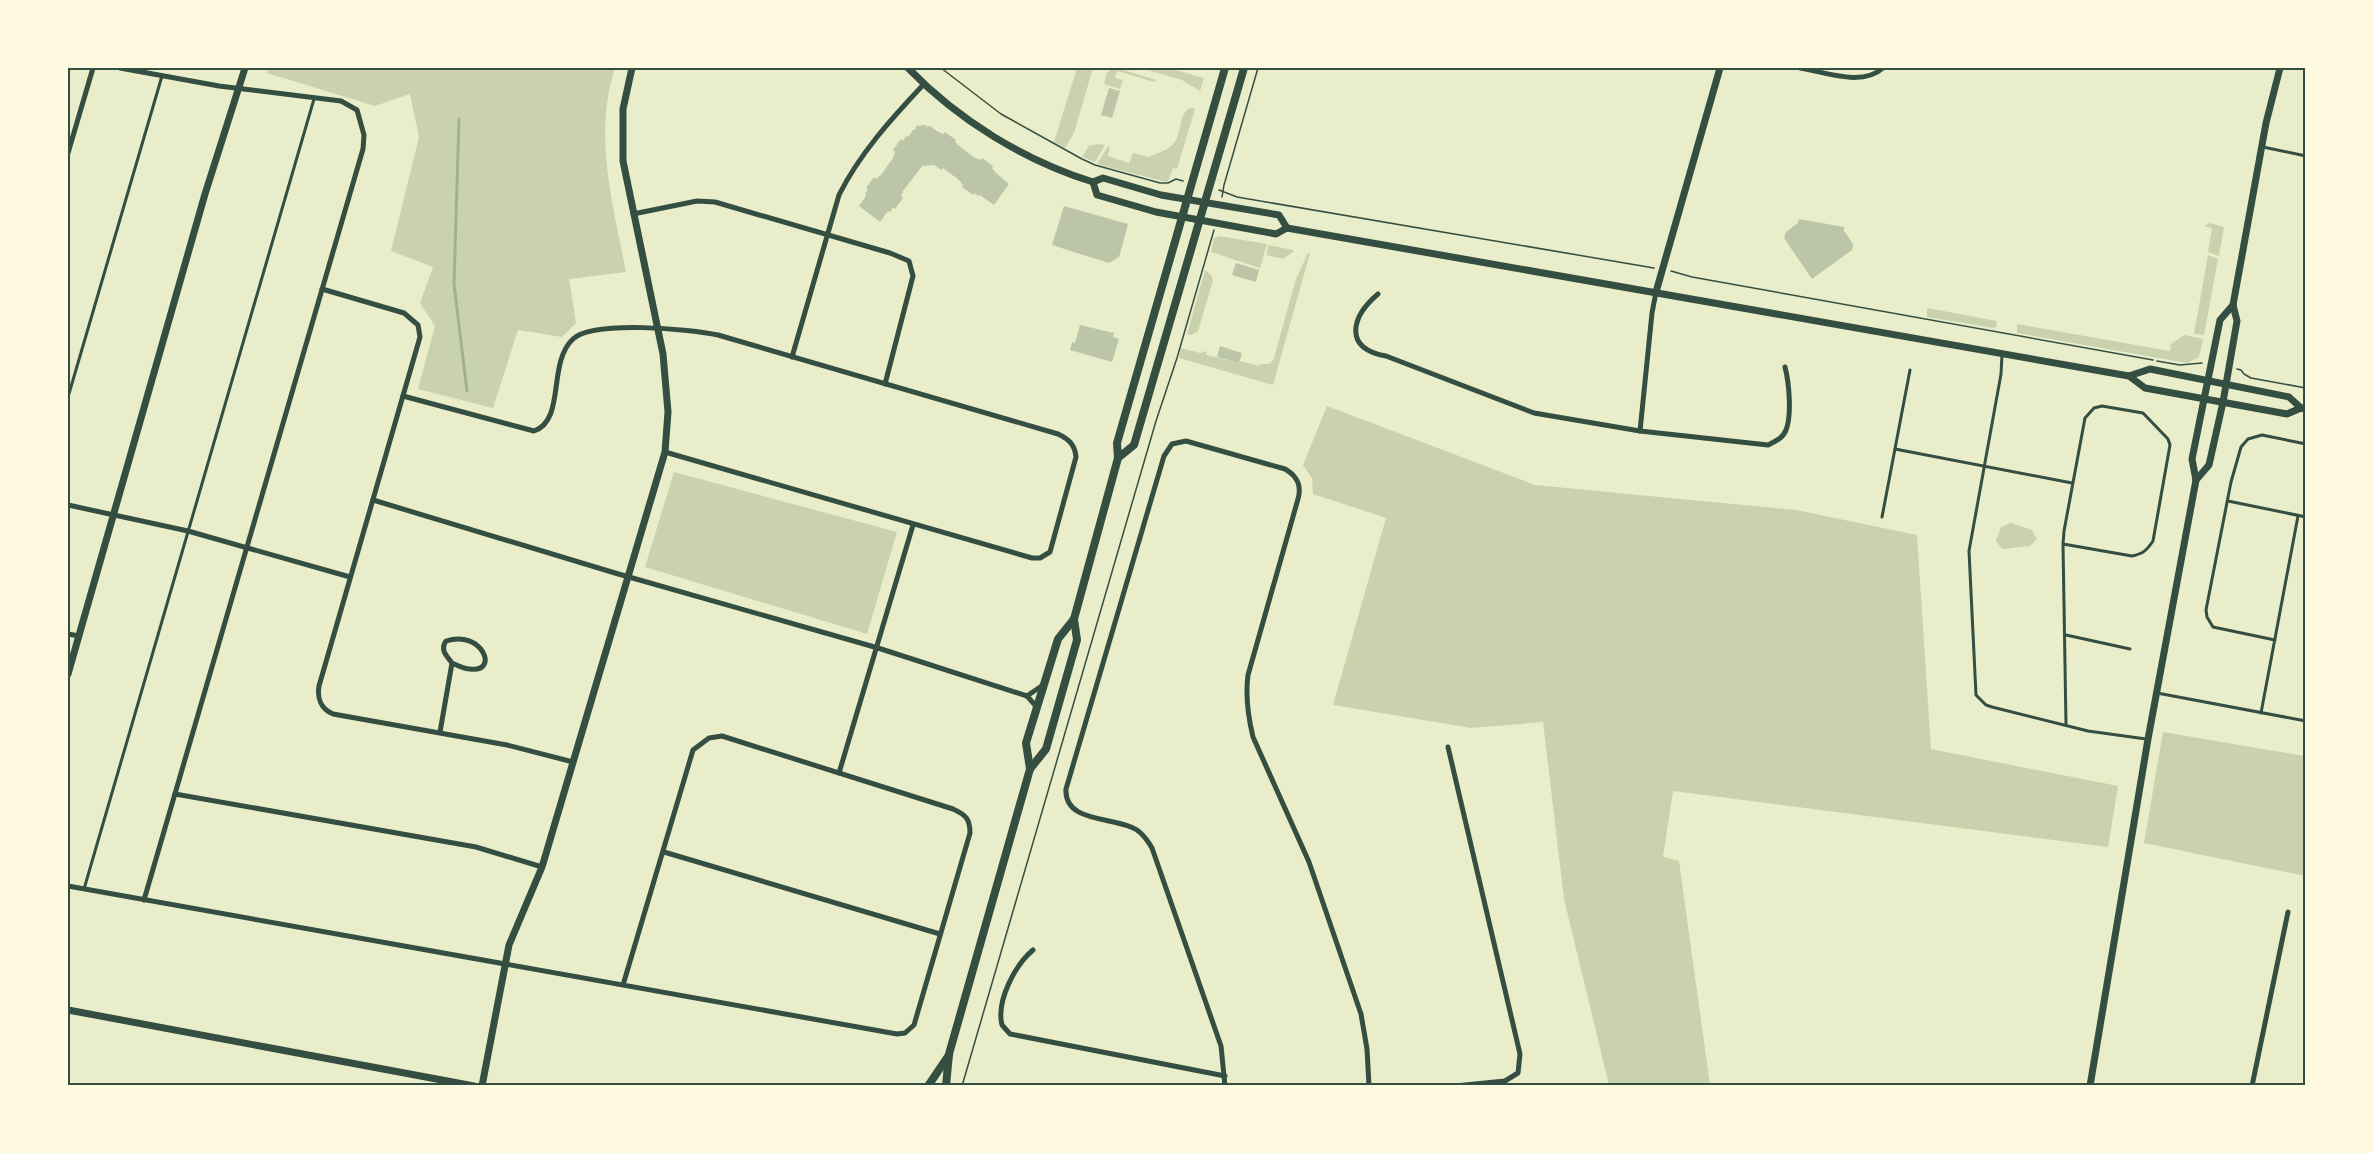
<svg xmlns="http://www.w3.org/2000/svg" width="2373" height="1153" font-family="Mulish,sans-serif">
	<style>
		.green { fill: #cad2ad }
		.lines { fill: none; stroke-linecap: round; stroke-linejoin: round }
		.stream { stroke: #a3b18a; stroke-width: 3 }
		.building { fill: #bcc5a7 }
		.path { stroke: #344e41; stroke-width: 1.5 }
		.service { stroke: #344e41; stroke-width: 3 }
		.minor { stroke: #344e41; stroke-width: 5 }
		.tertiary { stroke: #344e41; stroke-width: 7 }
		.secondary { stroke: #344e41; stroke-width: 8 }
		.neatline { fill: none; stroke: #344e41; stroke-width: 2 }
	</style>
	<rect width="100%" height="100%" fill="#e9edc9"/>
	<g class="green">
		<path d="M268,68H615C593,135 613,205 626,272L569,279L576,323L562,337L518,330L493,408L418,389L435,326L420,303L433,267L391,251L419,137L410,94L375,106L267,73Z"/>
		<path d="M1077,68H1093L1074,133L1065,148L1054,142Z"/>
		<path d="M1112,68H1117L1156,80L1154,82L1117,71L1115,78L1123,80L1120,89L1104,84L1107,73Z"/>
		<path d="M1141,68H1168L1204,78L1200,91L1182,80Z"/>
		<path d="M1190,108L1195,109L1177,169L1173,168L1168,181L1166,182L1097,164L1108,146L1110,147L1108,156L1129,163L1133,153L1148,157C1155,154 1169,150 1174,143C1182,133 1178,115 1190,108Z"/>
		<path d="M1098,144L1105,145L1095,162L1082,157L1089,146Z"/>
		<path d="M2210,223L2224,227L2219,256L2208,252L2212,228L2204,226Z"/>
		<path d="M1219,236L1267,244L1260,268L1211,252L1214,238Z"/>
		<path d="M1269,245L1293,250V252L1283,259L1266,255Z"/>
		<path d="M1308,253H1310L1273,385L1179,358L1181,348L1200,353L1207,351L1206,355L1239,363L1240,361L1259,366L1260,364H1270L1274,358L1296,279Z"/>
		<path d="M2208,255L2218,259L2204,335L2194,334Z"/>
		<path d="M1205,270L1211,275L1213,280L1198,331L1191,335L1187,334Z"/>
		<path d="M1927,308L1997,321L1996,327L1993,328L1927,317Z"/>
		<path d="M2017,324L2170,351L2171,344L2184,335L2203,339L2199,357L2187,363L2017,333Z"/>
		<path d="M1327,406L1535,485L1796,510L1917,535L1931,749L2118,786L2108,847L1673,791L1663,857L1679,861L1710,1085H1609L1564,899L1543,722L1471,728L1333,705L1386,518L1313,494L1312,478L1303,465Z"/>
		<path d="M674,472L897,532L867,634L645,567Z"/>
		<path d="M2011,523L2032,530L2037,539L2030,546L2002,549L1996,541L2001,527Z"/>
		<path d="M2163,732L2305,756V876L2144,843Z"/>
	</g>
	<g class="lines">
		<path class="stream" d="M459,119L454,284L467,391"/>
	</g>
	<g class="building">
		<path d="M1109,88L1120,91L1112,118L1101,115Z"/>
		<path d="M926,125L927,127L930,126L938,132L944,134L945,132L956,140L955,142L959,146L975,158L981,160L982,158L993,166L992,168L996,173L1009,184L994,205L980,195L979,196L974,193L973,195L962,187L963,185L959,180L943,168L941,170L934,165L922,166L903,191L901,196L903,198L895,209L893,207L890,212L888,211L880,222L859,206L866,196L865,194L868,190L866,188L874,177L876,179L881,175L893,158L895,152L893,150L901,139L903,141L906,136L908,137L913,130L916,129V126Z"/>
		<path d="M1064,206L1128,224L1119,257L1109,263L1052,245Z"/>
		<path d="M1799,219L1844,227V231L1853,244L1852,250L1812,279L1784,238L1786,232L1798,223Z"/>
		<path d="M1236,263L1259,270L1256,282L1232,275Z"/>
		<path d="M1080,325L1114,333L1113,337L1119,339L1112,362L1070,350L1072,342L1075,343Z"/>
		<path d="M1220,346L1242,353L1239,363L1217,357Z"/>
	</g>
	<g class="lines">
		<g class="path">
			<path d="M941,68L1001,114L1082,159L1095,165L1160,183H1168L1176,179L1183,181"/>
			<path d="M1219,190L1237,197L1654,268"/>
			<path d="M1222,197L1224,185L1258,68"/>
			<path d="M1671,271L1692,277L2153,360"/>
			<path d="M2157,361L2180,365L2202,363"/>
			<path d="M2237,369L2241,370L2244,374L2251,378L2306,388"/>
			<path d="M962,1086L1156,421L1177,358L1214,230"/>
		</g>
		<g class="service">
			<path d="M2263,147L2306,156"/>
			<path d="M2002,355L2001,374L1969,551L1976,695L1986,705L1992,707L2088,731L2146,739"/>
			<path d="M68,397L162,76"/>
			<path d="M1895,449L2072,483"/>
			<path d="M2228,501L2306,517"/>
			<path d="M1882,517L1910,370"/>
			<path d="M2063,544L2132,556C2143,554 2147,550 2153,541L2170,445L2168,439L2143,413L2102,406L2094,408L2085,418L2064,531L2063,544L2066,725"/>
			<path d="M2066,635L2130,649"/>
			<path d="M2275,640L2213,627L2207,617L2206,610L2231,482L2241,447L2248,439L2262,435L2306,444"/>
			<path d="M2157,693L2306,721"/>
			<path d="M2261,713L2298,516"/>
			<path d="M84,889L314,99"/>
		</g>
		<g class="minor">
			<path d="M120,68L219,86L341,101L357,110L364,135L363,149L144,900"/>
			<path d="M1800,68C1825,72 1862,87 1883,68"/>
			<path d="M68,153L93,68"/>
			<path d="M633,214L697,201L715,202L890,253L909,261L913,276L885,384"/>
			<path d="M322,289L404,313L418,325L420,337L319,686C317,698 321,709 333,714L507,745L573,762"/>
			<path d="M1378,294C1351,317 1343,348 1386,356L1534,413L1640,431L1768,445C1776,441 1783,438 1786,430C1792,415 1789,382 1785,367"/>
			<path d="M792,357L839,195C860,153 892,118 924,84"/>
			<path d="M403,396L534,431C566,420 547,363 573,339C593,320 691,329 718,335L1058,434C1069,439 1075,445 1076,457L1050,552L1040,558H1032L665,452"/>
			<path d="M1640,431L1652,313L1656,292"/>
			<path d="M373,500L615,573L878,648L1027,696L1035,705L1036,710"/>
			<path d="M68,505L188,531L350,577"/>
			<path d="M68,634L79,636"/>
			<path d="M1027,696L1043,685"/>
			<path d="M440,732L452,663C446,655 440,650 446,641C482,629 500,673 470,669C464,669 457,665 452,663"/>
			<path d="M1448,747L1520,1054L1518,1073L1505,1081L1455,1086"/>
			<path d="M839,773L913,525"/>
			<path d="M175,794L476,847L542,867"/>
			<path d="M664,852L940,934"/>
			<path d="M68,886L897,1034L905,1033L914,1025L970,833C970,819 966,815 953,809L722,736L709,738L693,750L623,985"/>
			<path d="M1033,950C1015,965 996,1001 1002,1025L1010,1034L1225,1076"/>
			<path d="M1225,1086L1221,1046L1152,848C1148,841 1144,835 1137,830C1116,816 1064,824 1066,789L1164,456L1172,444L1186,441L1285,469C1297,476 1302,485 1298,499L1248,675C1245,697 1248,716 1253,737L1309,862L1361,1014L1367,1049L1369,1086"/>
			<path d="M2252,1086L2288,912"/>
		</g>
		<g class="tertiary">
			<path d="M908,68C958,120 1025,161 1093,182L1103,178L1161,195L1279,215L1287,228"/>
			<path d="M1093,182L1097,195L1156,212L1276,234L1287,228L2129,376L2145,388L2287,414L2301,408"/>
			<path d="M1656,292L1720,68"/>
			<path d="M2129,376L2150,369L2289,397L2301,408L2306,409"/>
			<path d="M2196,480L2209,465L2223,402L2237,321L2233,305L2266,123L2280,68"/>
			<path d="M68,674L205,194L245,68"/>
			<path d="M68,1010L474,1086"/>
			<path d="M482,1086L509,945L542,867L665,452L668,412L663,354L623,161V109L632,68"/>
			<path d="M2090,1086L2148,739L2196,480L2192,459L2220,320L2233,305"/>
		</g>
		<g class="secondary">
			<path d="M1118,458L1134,445L1244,68"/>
			<path d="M1030,769L1026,743L1058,639L1074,619L1118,458L1117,443L1225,68"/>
			<path d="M928,1086L949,1055"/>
			<path d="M946,1086L949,1054L1030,769L1046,749L1077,640L1074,619"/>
		</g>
	</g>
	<rect width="2373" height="1153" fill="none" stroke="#fefae0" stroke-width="138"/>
	<rect x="69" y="69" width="2235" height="1015" class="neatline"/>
</svg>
